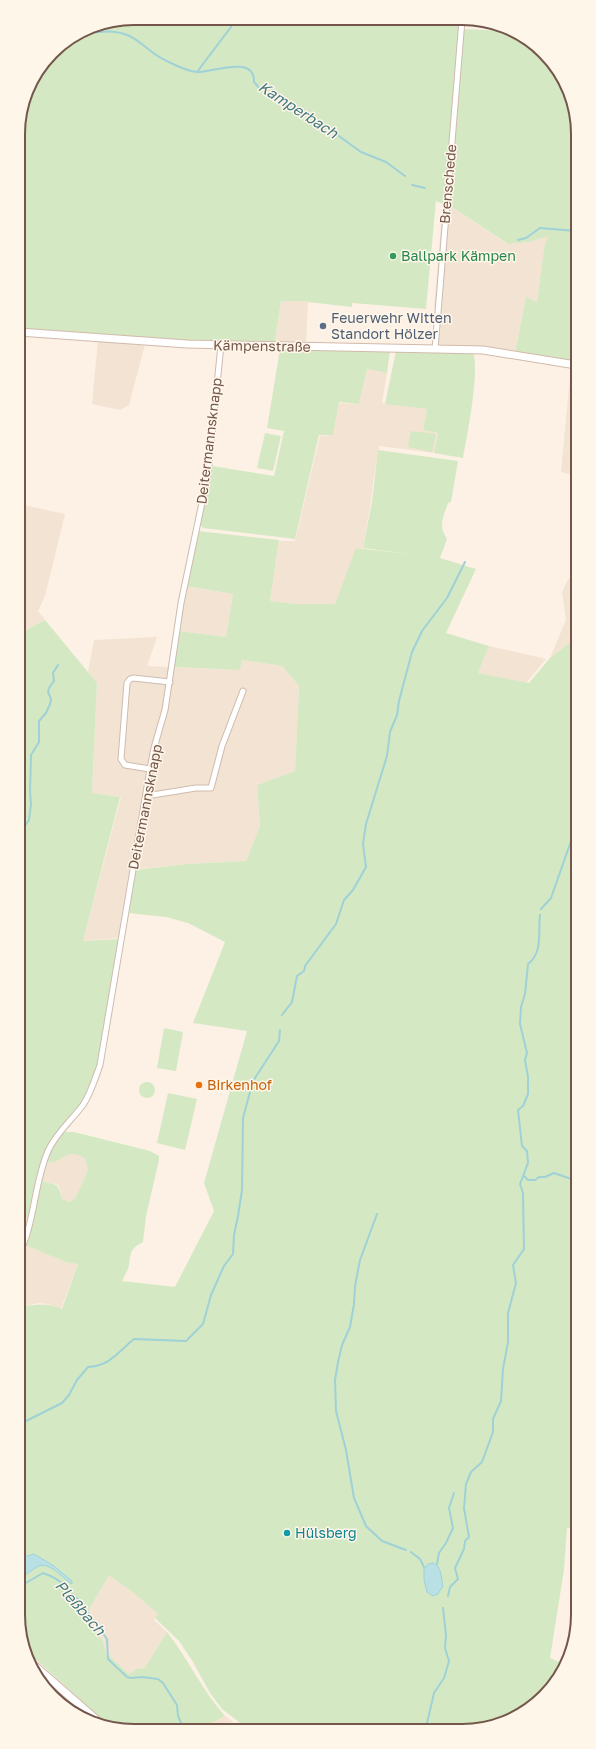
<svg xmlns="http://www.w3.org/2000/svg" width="596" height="1749" font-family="'Golos Text',sans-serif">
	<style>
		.residential { fill: #f3e3d3 }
		.green { fill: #d4e9c3 }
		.water { fill: #b9e1e5; stroke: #9fd1d7 }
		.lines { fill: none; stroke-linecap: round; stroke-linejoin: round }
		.stream { stroke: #9fd1d7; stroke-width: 2 }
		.street-casing { stroke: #cfbbae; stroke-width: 7 }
		.secondary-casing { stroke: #d2baab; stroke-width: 9 }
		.street { stroke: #fff; stroke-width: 5 }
		.secondary { stroke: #fff; stroke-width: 7 }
		.leisure-dot { fill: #2e9e5b; stroke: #fff6ea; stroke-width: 1.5 }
		.service-dot { fill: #5c6f8a; stroke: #fff6ea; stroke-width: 1.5 }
		.food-dot { fill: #e8710a; stroke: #fff6ea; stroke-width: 1.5 }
		.culture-dot { fill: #0f9aa8; stroke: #fff6ea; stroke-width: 1.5 }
		.labels { text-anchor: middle; stroke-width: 3; stroke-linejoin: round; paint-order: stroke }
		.street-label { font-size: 14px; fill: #74574a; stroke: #fff6ea }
		.leisure-label { font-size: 14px; fill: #27864d; stroke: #fff6ea; text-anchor: start }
		.service-label { font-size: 14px; fill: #4e5e75; stroke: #fff6ea; text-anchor: start }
		.food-label { font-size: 14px; fill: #c56008; stroke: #fff6ea; text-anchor: start }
		.culture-label { font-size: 14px; fill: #0d838f; stroke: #fff6ea; text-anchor: start }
		.water-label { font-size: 15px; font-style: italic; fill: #417980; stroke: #fff6ea }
		.rim { fill: none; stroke: #74574a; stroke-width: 2 }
	</style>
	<rect width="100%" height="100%" fill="#fcf1e4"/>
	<g class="residential">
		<path d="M443,203L455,209L507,244L530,242L549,235L544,248L537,302L526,297L515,351L437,346L440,309L434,308Z"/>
		<path d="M281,301H308L306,342H275Z"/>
		<path d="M98,340L145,344L129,405L120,410L92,404Z"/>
		<path d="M571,367L576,368V476L561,472Z"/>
		<path d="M367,369L387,373L382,403L427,409L423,430L438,433L434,453L379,446L373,483L371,502L363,548L356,549L336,604H295L270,601L279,541H295L320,436L333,435L339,403L359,404Z"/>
		<path d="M19,504L65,514L45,596L38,611L45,620L19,634Z"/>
		<path d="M576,571V638L550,658L566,620L562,592L568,580Z"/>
		<path d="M186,586L233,594L226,637L179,631Z"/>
		<path d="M157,637L147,666L240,670L242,660L282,666L299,686L295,771L257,785L260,826L246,861L187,864L131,870L119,938L83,941L121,797L92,793L97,683L88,672L94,640Z"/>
		<path d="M489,646L546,659L526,683L478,673Z"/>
		<path d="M70,1154H78L85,1159L88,1170L76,1197L70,1202L62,1199L60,1188L58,1185L41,1181L46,1162L50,1163Z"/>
		<path d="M20,1217L28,1218L21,1246H20Z"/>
		<path d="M25,1245L68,1263L78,1264L61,1309L48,1304L39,1303L20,1307V1257Z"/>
		<path d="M109,1575L135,1594L158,1614L154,1620L167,1632L144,1669L138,1668L129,1674L106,1653L103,1641L87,1618L90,1608Z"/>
		<path d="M42,1677L62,1694L80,1712L52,1697Z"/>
		<path d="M225,1716L242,1729H197L210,1724Z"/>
	</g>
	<g class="green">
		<path d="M134,18L460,20L464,29L505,31L544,52L576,111V363L515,352L526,297L537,302L544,248L548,236L530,242L508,244L455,209L436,201L426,309L352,303V307L308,302L307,301H281L275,342L262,344L164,340L19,329L18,126L30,83L57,47L90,27Z"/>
		<path d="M280,349L390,351L387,373L367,369L359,404L339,402L333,435H319L295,539L203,528L200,524L212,466L274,476L284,431L267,428Z"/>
		<path d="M396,351L473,352C480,371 467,436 463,458L434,453L438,433L423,430L427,409L385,404Z"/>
		<path d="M411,431L436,434L432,452L408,447Z"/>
		<path d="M265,433L281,436L273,471L257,468Z"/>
		<path d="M378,450L458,461L451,502L448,503C443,518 438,525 447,539L440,558L476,569L446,633L489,646L478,673L529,683L550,658L576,638L577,1415L575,1438L578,1428V1529L567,1528L564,1570L550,1658L566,1665L549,1691L520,1715L485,1729H315L314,1727L312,1729H254L250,1726H244L222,1709L210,1693L193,1662L179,1641L155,1618L158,1614L135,1594L109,1575L90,1608L87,1618L103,1641L106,1653L129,1674L138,1668L144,1669L167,1632C188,1659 202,1690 225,1716L210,1724L197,1729H112L29,1653L20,1638V1307C36,1305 46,1302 62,1309L78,1264L68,1263L25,1245L41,1181C56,1185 59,1183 62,1199L70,1202L76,1197L88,1170L85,1159C66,1145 62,1166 46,1162L56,1141L63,1132H74L150,1151L159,1156V1160L146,1216L143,1242C127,1250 132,1255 128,1269C126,1273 124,1277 122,1281L175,1287L214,1211L204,1183L247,1031L193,1023L225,942L188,923L166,917L128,913L135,870L187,864L246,861L260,826L257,785L295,771L299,686L282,666L242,660L240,670L174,667L179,631L226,637L233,594L186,586L198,531L279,540L270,601L296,604H335L356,548L416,555L363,548L372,502Z"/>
		<path d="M45,620L97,683L92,793L120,797L83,941L119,939L98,1065L81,1104L56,1132L47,1147L41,1161L28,1218L20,1217L19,634Z"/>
		<path d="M164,1028L183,1032L176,1071L157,1068Z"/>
		<circle cx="147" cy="1090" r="8"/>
		<path d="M168,1093L197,1099L185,1150L157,1143Z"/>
	</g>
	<g class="water">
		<path d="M34,1554L54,1566L72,1581V1584C63,1579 51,1562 39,1566C34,1568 31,1572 26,1574L21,1573L20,1558Z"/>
		<path d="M433,1563C442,1566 441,1578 443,1586L438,1594L433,1596L427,1592L424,1580V1569L428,1564Z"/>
	</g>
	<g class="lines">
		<g class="stream">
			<path d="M79,34C93,33 110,29 124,34C136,37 142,45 152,52C161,59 185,71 197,72C211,73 255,54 254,82L260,89L267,87L271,88L289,104L300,108L361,152L386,162L405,176"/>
			<path d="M197,72L237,19"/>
			<path d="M412,185L425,188"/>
			<path d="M518,240L526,238L540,228L576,231"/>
			<path d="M19,834L29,820L31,804L30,792L31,755L39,742V721L46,713L50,704L51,699L48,692L49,688L54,681L53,673L58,665"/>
			<path d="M541,909L551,898L571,841L577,789"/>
			<path d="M19,945V949"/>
			<path d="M282,1015L292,1002L297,976L304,971L305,966L336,924L344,900L353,890L366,867L363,844L366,824L387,756L390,732L397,715L399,701L412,652L422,631L447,598L465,562"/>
			<path d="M524,1176L528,1180H535L539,1177H545L554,1173L577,1181"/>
			<path d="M377,1214L360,1260L355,1286L354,1304L350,1327L342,1345L338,1362L335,1380L336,1411L346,1450L354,1498L366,1526L382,1541L406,1550"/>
			<path d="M20,1424L62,1403L69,1395L77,1380L88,1367C110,1366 118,1352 134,1339L186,1341L203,1324L211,1295L224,1266L233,1254L234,1235L238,1216L242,1190L243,1118L253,1081L279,1041L280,1030"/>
			<path d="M411,1552L420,1559L424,1567"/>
			<path d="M437,1564L439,1553L446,1543L453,1528L449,1508L454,1493"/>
			<path d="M20,1579L24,1584L43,1573C52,1576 61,1581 67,1588C71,1593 72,1596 78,1599L107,1639L108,1659L127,1677L131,1678L142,1677L158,1679L163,1683L177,1705L178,1716L184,1729"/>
			<path d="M448,1596L450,1587L458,1579L455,1568L464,1549L465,1541L469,1537L464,1508L466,1484L471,1472L482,1462L493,1432V1419L501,1401L503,1369L508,1342V1313L516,1283L513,1265L524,1249L523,1193L520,1184L528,1163L527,1151L522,1146L518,1110L523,1106L528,1094V1077L525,1060L527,1053L520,1024L521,1007L525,994L528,964C543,953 538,932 540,915"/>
			<path d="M20,1618L22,1625L20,1638"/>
			<path d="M422,1729L427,1723L434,1693L444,1678L449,1661L445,1648L446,1635L443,1608"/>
		</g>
		<g class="street-casing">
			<g id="street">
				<path d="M435,349L462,20"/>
				<path d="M150,769L125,765L121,759L127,683L130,679L133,678L170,682"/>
				<path d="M146,796L196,788H211L222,746L243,691"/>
				<path d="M20,1252C35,1221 34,1183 48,1151C56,1133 71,1121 83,1105C91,1093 95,1079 100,1065L150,769L154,748L165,710L181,603L208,474L221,345"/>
			</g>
		</g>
		<g class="secondary-casing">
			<g id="secondary">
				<path d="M19,332L187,344L483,350L576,365"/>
				<path d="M35,1666L98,1721"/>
			</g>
		</g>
		<use href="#street" class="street"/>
		<use href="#secondary" class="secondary"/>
	</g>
	<circle class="leisure-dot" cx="393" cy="256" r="4"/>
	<circle class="service-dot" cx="323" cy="326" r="4"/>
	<circle class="food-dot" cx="199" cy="1085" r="4"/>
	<circle class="culture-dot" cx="287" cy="1533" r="4"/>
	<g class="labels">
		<g class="street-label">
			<text transform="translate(448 184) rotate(-85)" y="5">Brenschede</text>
			<text transform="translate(262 346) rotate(1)" y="5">Kämpenstraße</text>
			<text transform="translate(209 441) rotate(-83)" y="5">Deitermannsknapp</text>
			<text transform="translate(145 807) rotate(-79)" y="5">Deitermannsknapp</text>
		</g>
		<g class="leisure-label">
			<text x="401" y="261">Ballpark Kämpen</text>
		</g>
		<g class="service-label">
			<text x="331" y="323">Feuerwehr Witten<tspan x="331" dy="16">Standort Hölzer</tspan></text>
		</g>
		<g class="food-label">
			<text x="207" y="1090">Birkenhof</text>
		</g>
		<g class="culture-label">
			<text x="295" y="1538">Hülsberg</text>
		</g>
		<g class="water-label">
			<text transform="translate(298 110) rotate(33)" y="5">Kamperbach</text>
			<text transform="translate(80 1608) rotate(49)" y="5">Pleßbach</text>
		</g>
	</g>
	<path d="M0 0H596V1749H0ZM134 25H462A109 109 0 0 1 571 134V1615A109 109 0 0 1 462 1724H134A109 109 0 0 1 25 1615V134A109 109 0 0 1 134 25Z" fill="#fff6ea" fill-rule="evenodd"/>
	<path class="rim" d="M134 25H462A109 109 0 0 1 571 134V1615A109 109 0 0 1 462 1724H134A109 109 0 0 1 25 1615V134A109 109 0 0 1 134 25Z"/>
</svg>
